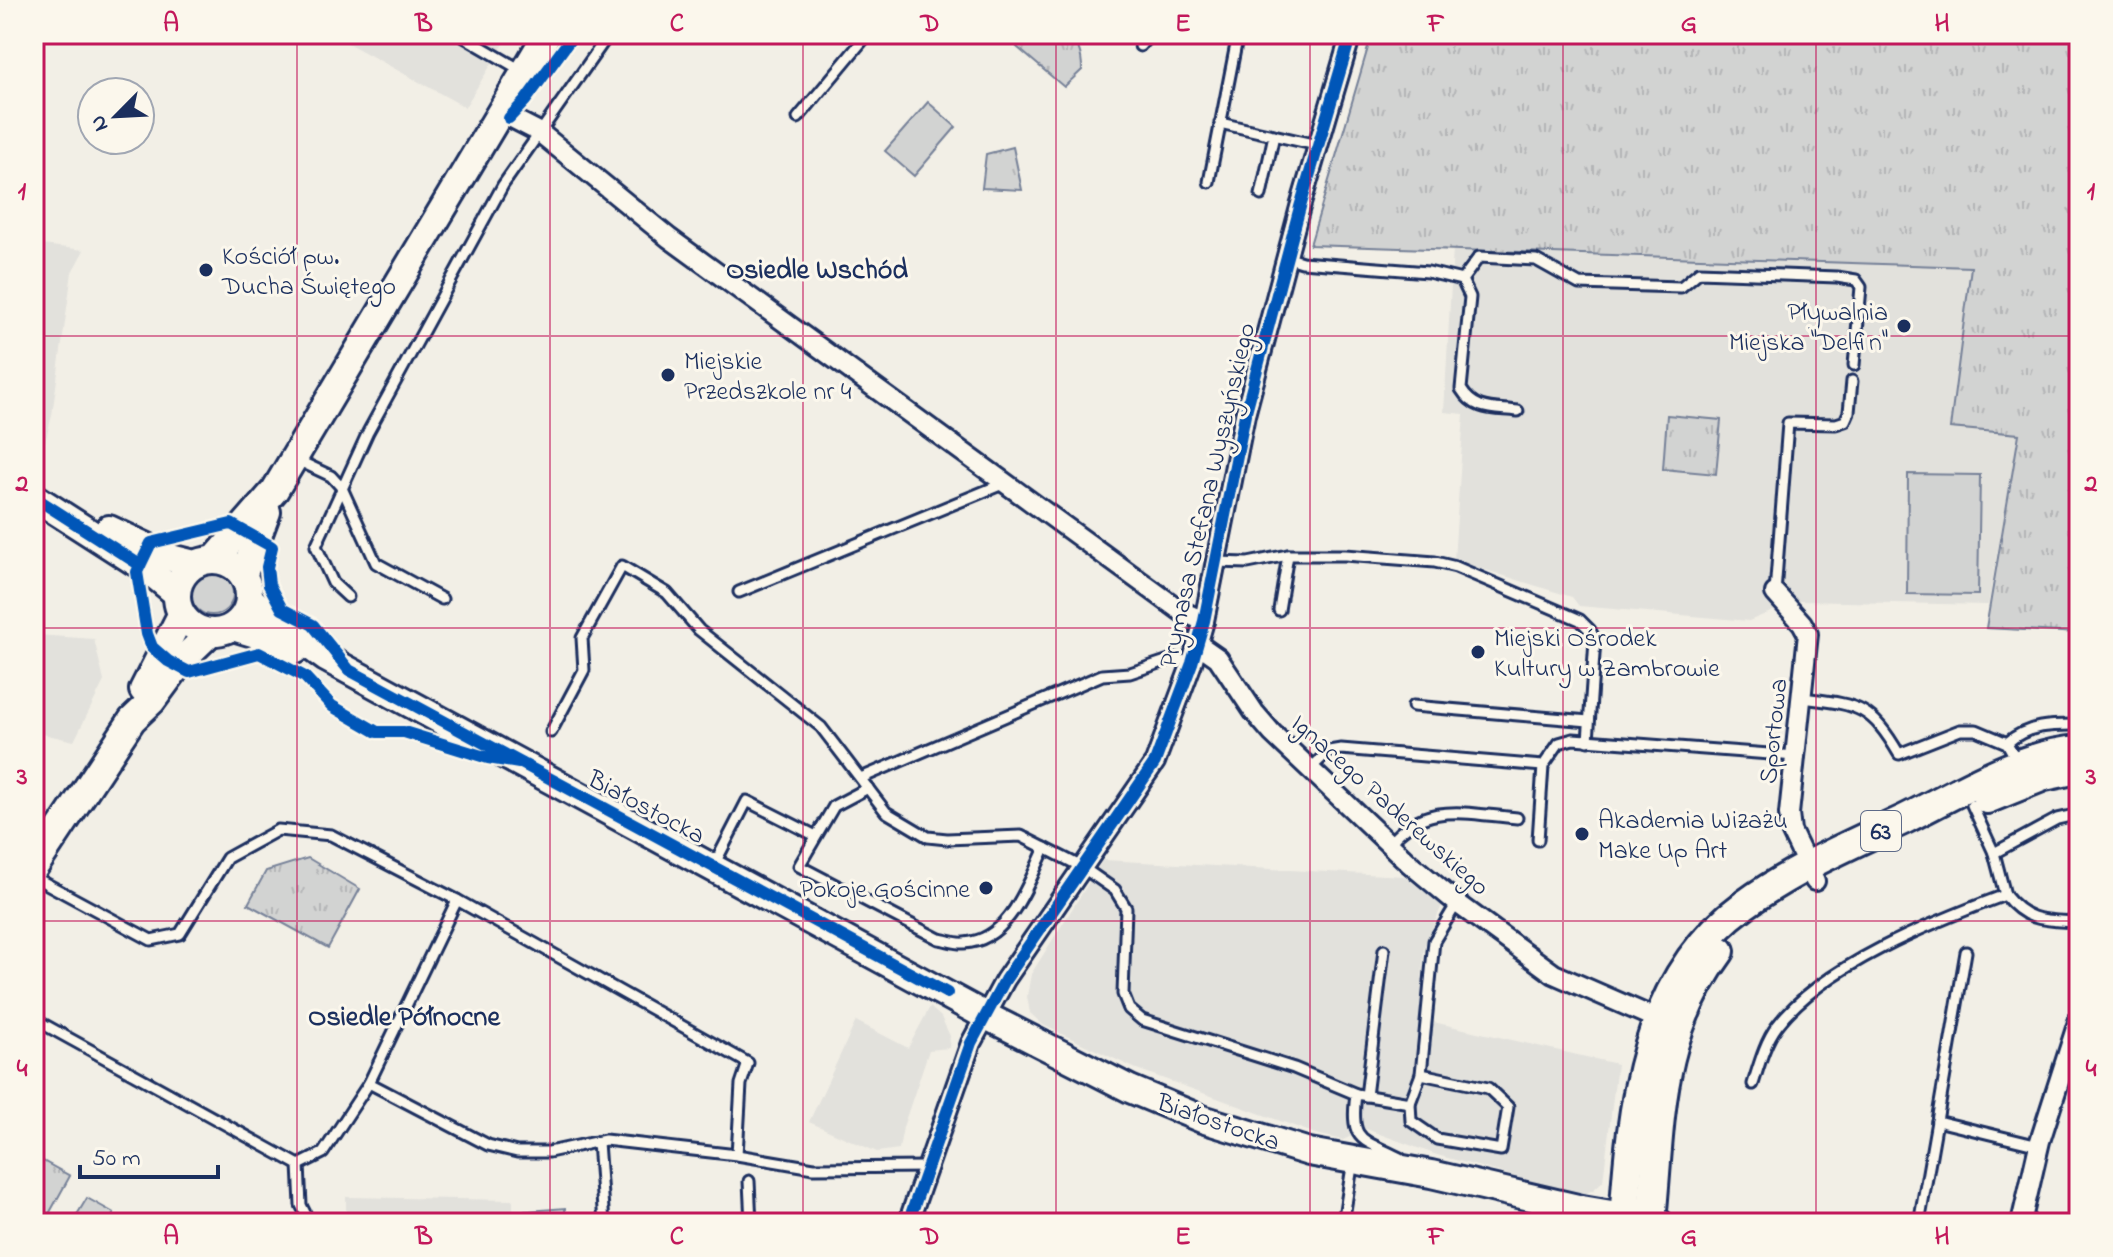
<svg xmlns="http://www.w3.org/2000/svg" width="2113" height="1257" font-family="'Indie Flower',sans-serif">
	<style>
		.built { fill: #e2e1dc }
		.green { fill: #d2d3d2; stroke: #768198; stroke-width: 2 }
		.park { fill: url(#park-tufts); stroke: #768198; stroke-width: 2 }
		.lines { fill: none; stroke-linecap: round; stroke-linejoin: round }
		.lane-casing { stroke: #1b2f5e; stroke-width: 15 }
		.street-casing { stroke: #1b2f5e; stroke-width: 24 }
		.secondary-casing { stroke: #1b2f5e; stroke-width: 32 }
		.primary-casing { stroke: #1b2f5e; stroke-width: 34 }
		.lane { stroke: #fbf7ec; stroke-width: 9 }
		.street { stroke: #fbf7ec; stroke-width: 18 }
		.secondary { stroke: #fbf7ec; stroke-width: 26 }
		.primary { stroke: #fbf7ec; stroke-width: 28 }
		.cycleway-casing { stroke: #fbf7ec; stroke-width: 17 }
		.cycleway { stroke: #0057b8; stroke-width: 12 }
		.grid { fill: none; stroke: #c2185b; stroke-width: 2; stroke-opacity: 0.55 }
		.poi-dot { fill: #1b2f5e; stroke: #fbf7ec; stroke-width: 3 }
		.labels { text-anchor: middle; stroke-width: 6; stroke-linejoin: round; paint-order: stroke }
		.shield { fill: #fbf7ec; stroke: #5e6b89; stroke-width: 2 }
		.shield-label { font-size: 24px; font-weight: bold; fill: #1b2f5e }
		.poi-label { font-size: 26px; fill: #1b2f5e; stroke: #fbf7ec; text-anchor: start }
		.street-label { font-size: 26px; fill: #1b2f5e; stroke: #fbf7ec }
		.neighbourhood-label { font-size: 28px; font-weight: bold; fill: #1b2f5e; stroke: #fbf7ec }
		.neatline { fill: none; stroke: #c2185b; stroke-width: 3 }
		.grid-label { font-size: 26px; text-anchor: middle; font-weight: bold; fill: #c2185b }
	</style>
	<defs>
		<pattern id="park-tufts" width="24" height="20" patternUnits="userSpaceOnUse" patternTransform="scale(2)"><rect width="24" height="20" fill="#d2d3d2"/><path d="M3 7l-1-3M5 7V3M7 7l1-3M15 17l-1-3M17 17v-4M19 17l1-3" fill="none" stroke="#b4b5b7"/></pattern>
	</defs>
	<rect width="100%" height="100%" fill="#f2efe6"/>
	<filter id="ink" filterUnits="userSpaceOnUse"><feTurbulence type="fractalNoise" baseFrequency=".0125" numOctaves="2"/><feDisplacementMap in="SourceGraphic" scale="16" xChannelSelector="R" yChannelSelector="G"/><feConvolveMatrix kernelMatrix="1 2 1 2 8 2 1 2 1" color-interpolation-filters="sRGB"/></filter>
	<g filter="url(#ink)">
		<g class="built">
			<path d="M331,34H510L465,107Z"/>
			<path d="M34,244L84,250L72,272L52,415L37,473L34,472Z"/>
			<path d="M1453,248L1971,267L1950,428L2019,433L1988,605L1797,601L1749,621L1579,606L1572,597L1454,560L1464,414L1444,412Z"/>
			<path d="M37,635L94,639L104,681L74,741L34,732V647Z"/>
			<path d="M1103,860L1404,876L1442,905L1424,948L1420,1019L1617,1064L1603,1181L1593,1190L1582,1195L1437,1155L1366,1129L1343,1140L1316,1134L1134,1068L1043,1025L1030,1013L1027,996L1031,974Z"/>
			<path d="M930,1007L941,1017L950,1036L949,1048L929,1050L903,1127L899,1149L877,1152L809,1122L856,1021L908,1048Z"/>
			<path d="M346,1197L513,1200V1223H346Z"/>
		</g>
		<g class="green">
			<path d="M928,102L956,127L914,176L885,151Z"/>
			<path d="M1908,474L1980,475L1978,595L1907,594Z"/>
			<circle cx="212" cy="594" r="21"/>
			<path d="M87,1198L114,1213L108,1223H72Z"/>
			<path d="M565,1208L566,1223H519L518,1212Z"/>
		</g>
		<g class="park">
			<path d="M1026,34C1059,34 1082,29 1082,70L1064,87L1017,47Z"/>
			<path d="M1372,34H2079V633L1986,628L2019,434L1950,428L1971,267L1310,245Z"/>
			<path d="M1013,147L1022,190L982,188L986,154Z"/>
			<path d="M1667,415L1721,420L1716,474L1663,469Z"/>
			<path d="M308,858L360,889L328,948L248,904L266,871Z"/>
			<path d="M34,1156L70,1176L44,1223H34Z"/>
		</g>
		<g class="lines">
			<g class="lane-casing">
				<g id="lane">
					<path d="M459,34L521,70"/>
					<path d="M1140,46L1150,34"/>
					<path d="M798,118L868,34"/>
					<path d="M1220,123L1317,145"/>
					<path d="M1209,182L1238,34"/>
					<path d="M1261,195L1274,135"/>
					<path d="M1286,257L1302,262L1428,272L1462,280L1479,257L1536,260L1579,284L1681,287L1699,272L1837,277L1856,280L1861,287L1854,365"/>
					<path d="M1462,280L1470,297L1461,389C1475,412 1494,408 1518,411"/>
					<path d="M297,460L331,476L342,488L376,563L442,599"/>
					<path d="M1216,562L1248,563L1288,555H1345L1435,562L1456,567L1580,620L1590,630L1595,640L1588,741"/>
					<path d="M739,592L1005,483"/>
					<path d="M1775,593L1788,423L1836,424L1845,421L1849,412L1852,381"/>
					<path d="M348,597L333,583L316,546L368,432L503,185L609,34"/>
					<path d="M1279,610L1288,555"/>
					<path d="M1802,698C1857,705 1870,704 1899,754L1960,730H1976L2007,743L2017,761"/>
					<path d="M1413,706L1589,721"/>
					<path d="M551,732L584,670L582,638L622,566L667,593L699,630L821,727L886,812L928,837L947,839L1021,836L1082,867L1115,890L1126,908L1123,994L1129,1009L1142,1020L1294,1068L1356,1094L1410,1103L1421,1074L1434,941L1457,903"/>
					<path d="M2007,743C2029,724 2052,725 2079,725"/>
					<path d="M1311,768L1329,751L1341,749L1543,766L1559,743L1573,739L1796,756"/>
					<path d="M861,778L1102,675L1130,673L1175,658L1192,663"/>
					<path d="M868,788L834,806L799,866L939,939C947,940 956,944 964,943C1010,941 1028,883 1045,848"/>
					<path d="M1972,805L1994,853L2005,895"/>
					<path d="M1538,840L1543,766"/>
					<path d="M1389,844C1425,800 1466,814 1517,818"/>
					<path d="M1994,853L2057,819L2079,814"/>
					<path d="M713,867L747,801L816,836"/>
					<path d="M34,877L151,940L180,934L227,858L278,830L331,835L457,900L748,1063L741,1084L737,1155"/>
					<path d="M34,1019L299,1165L323,1153L369,1083L457,900"/>
					<path d="M369,1083L488,1145L517,1152H549L605,1140L737,1155L814,1168L927,1167"/>
					<path d="M1753,1084C1759,1065 1765,1042 1777,1026C1822,966 1935,921 2005,895C2027,923 2046,920 2079,922"/>
					<path d="M1356,1094C1350,1142 1360,1138 1400,1158"/>
					<path d="M1366,1096L1384,950"/>
					<path d="M1410,1103L1411,1121L1437,1139L1501,1150L1508,1107L1488,1088L1421,1074"/>
					<path d="M1937,1121L1966,952"/>
					<path d="M598,1142L604,1223"/>
					<path d="M299,1165L301,1205L310,1223"/>
					<path d="M749,1181L751,1223"/>
					<path d="M1921,1212L1937,1121L2039,1146"/>
					<path d="M1343,1223L1351,1173"/>
				</g>
			</g>
			<g class="street-casing">
				<g id="street">
					<path d="M500,112L539,132L669,238L1181,611L1204,621"/>
					<path d="M1775,593L1802,623L1808,634L1789,814L1791,831L1815,881"/>
					<path d="M1198,644L1218,658L1254,712L1272,733L1409,863L1457,903L1554,974L1657,1019"/>
					<path d="M908,1223L971,1043L1005,980L1155,762L1192,663L1204,621L1245,415L1300,207L1351,34"/>
					<path d="M2021,1223L2040,1141L2079,1019"/>
				</g>
			</g>
			<g class="secondary-casing">
				<g id="secondary">
					<path d="M34,497L148,570L176,593"/>
					<path d="M109,529L171,558L195,564"/>
					<path d="M215,559L275,490L547,34"/>
					<circle cx="213" cy="596" r="36"/>
					<path d="M243,576L267,512"/>
					<path d="M249,598L275,621L326,658L984,1015L1130,1089L1202,1119L1309,1152L1431,1174L1582,1209L1646,1220"/>
					<path d="M233,627L266,637L295,650"/>
					<path d="M143,690L181,615"/>
					<path d="M34,868L132,720L152,701L183,659L210,633"/>
				</g>
			</g>
			<g class="primary-casing">
				<g id="primary">
					<path d="M1987,799L2044,776L2068,771"/>
					<path d="M1624,1223C1631,1108 1643,978 1744,905C1793,869 1850,845 1905,819C1960,792 2017,755 2079,750"/>
					<path d="M1658,1223L1651,1221C1661,1120 1656,1037 1720,951"/>
				</g>
			</g>
			<use href="#lane" class="lane"/>
			<use href="#street" class="street"/>
			<use href="#secondary" class="secondary"/>
			<use href="#primary" class="primary"/>
			<g class="cycleway-casing">
				<g id="cycleway">
					<path d="M509,118L525,101L574,34"/>
					<path d="M34,497L140,565"/>
					<path d="M519,763L488,758L404,732H377L332,706L305,677L259,653L189,672L168,661L152,647L147,634L137,572L151,543L231,524L269,545L272,547L267,567L269,585L282,609L313,625L349,670L947,993"/>
					<path d="M908,1223L971,1043L1005,980L1155,762L1192,663L1204,621L1245,415L1300,207L1351,34"/>
				</g>
			</g>
			<use href="#cycleway" class="cycleway"/>
		</g>
	</g>
	<path class="grid" d="M297,34V1223M550,34V1223M803,34V1223M1056,34V1223M1310,34V1223M1563,34V1223M1816,34V1223M34,336H2079M34,628H2079M34,921H2079"/>
	<g class="poi-dot">
		<circle cx="206" cy="270" r="8"/>
		<circle cx="1904" cy="326" r="8"/>
		<circle cx="668" cy="375" r="8"/>
		<circle cx="1478" cy="652" r="8"/>
		<circle cx="1582" cy="834" r="8"/>
		<circle cx="986" cy="888" r="8"/>
	</g>
	<g class="labels">
		<rect class="shield" x="1861" y="811" width="40" height="40" rx="6"/>
		<g class="shield-label">
			<text x="1881" y="839">63</text>
		</g>
		<g class="poi-label">
			<text x="222" y="264">Kościół pw.<tspan x="222" dy="30">Ducha Świętego</tspan></text>
			<text x="1888" y="320" text-anchor="end">Pływalnia<tspan x="1888" dy="30">Miejska "Delfin"</tspan></text>
			<text x="684" y="369">Miejskie<tspan x="684" dy="30">Przedszkole nr 4</tspan></text>
			<text x="1494" y="646">Miejski Ośrodek<tspan x="1494" dy="30">Kultury w Zambrowie</tspan></text>
			<text x="1598" y="828">Akademia Wizażu<tspan x="1598" dy="30">Make Up Art</tspan></text>
			<text x="970" y="897" text-anchor="end">Pokoje Gościnne</text>
		</g>
		<g class="street-label">
			<text transform="translate(1206 495) rotate(-77)" y="9">Prymasa Stefana Wyszyńskiego</text>
			<text transform="translate(1772 731) rotate(-84)" y="9">Sportowa</text>
			<text transform="translate(1391 804) rotate(42)" y="9">Ignacego Paderewskiego</text>
			<text transform="translate(647 806) rotate(28)" y="9">Białostocka</text>
			<text transform="translate(1219 1121) rotate(19)" y="9">Białostocka</text>
		</g>
		<g class="neighbourhood-label">
			<text x="817" y="278">Osiedle Wschód</text>
			<text x="404" y="1025">Osiedle Północne</text>
		</g>
	</g>
	<rect width="2113" height="1257" fill="none" stroke="#fbf7ec" stroke-width="88"/>
	<g transform="translate(116 116) rotate(246)"><circle r="38" fill="#fbf7ec" stroke="#a1a7b3" stroke-width="2"/>
	<path d="M0-6L14 30L0 20L-14 30Z" fill="#1b2f5e"/>
	<text y="-12" font-size="22" font-weight="bold" text-anchor="middle" fill="#1b2f5e">N</text>
	</g>
	<path d="M80 1165v12h138v-12" fill="none" stroke="#1b2f5e" stroke-width="4"/>
	<text x="92" y="1165" font-size="24" fill="#1b2f5e" stroke="#fbf7ec" stroke-width="6" paint-order="stroke">50 m</text>
	<rect x="44" y="44" width="2025" height="1169" class="neatline"/>
	<g class="grid-label">
		<text x="171" y="31">A</text>
		<text x="424" y="31">B</text>
		<text x="677" y="31">C</text>
		<text x="930" y="31">D</text>
		<text x="1183" y="31">E</text>
		<text x="1436" y="31">F</text>
		<text x="1689" y="31">G</text>
		<text x="1942" y="31">H</text>
		<text x="22" y="199">1</text>
		<text x="2091" y="199">1</text>
		<text x="22" y="491">2</text>
		<text x="2091" y="491">2</text>
		<text x="22" y="784">3</text>
		<text x="2091" y="784">3</text>
		<text x="22" y="1076">4</text>
		<text x="2091" y="1076">4</text>
		<text x="171" y="1244">A</text>
		<text x="424" y="1244">B</text>
		<text x="677" y="1244">C</text>
		<text x="930" y="1244">D</text>
		<text x="1183" y="1244">E</text>
		<text x="1436" y="1244">F</text>
		<text x="1689" y="1244">G</text>
		<text x="1942" y="1244">H</text>
	</g>
</svg>
